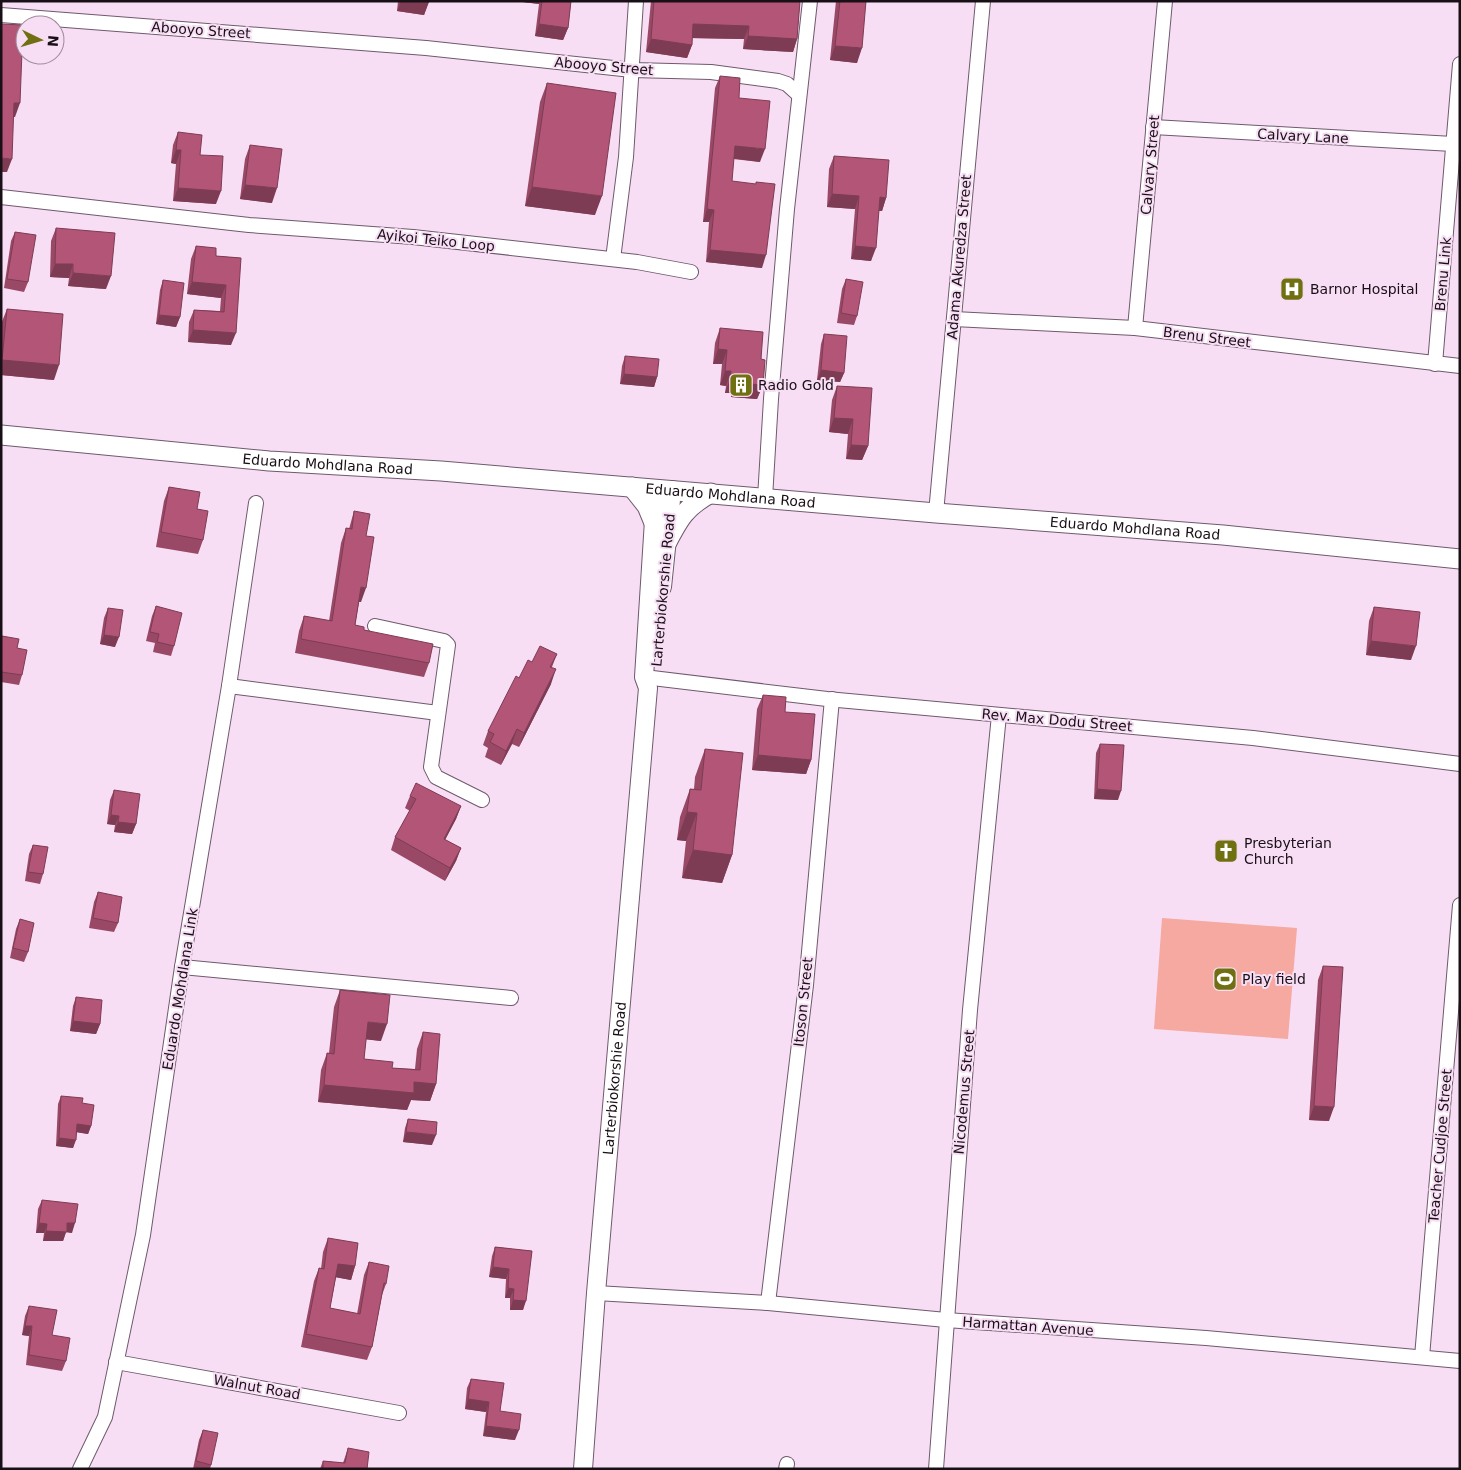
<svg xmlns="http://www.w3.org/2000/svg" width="1461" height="1470" font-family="'DejaVu Sans',sans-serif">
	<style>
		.green { fill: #f6a9a0 }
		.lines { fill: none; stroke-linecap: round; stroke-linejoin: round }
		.minor-casing { stroke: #6f596c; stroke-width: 16 }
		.tertiary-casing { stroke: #6f596c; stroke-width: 20 }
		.secondary-casing { stroke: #6f596c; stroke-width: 21 }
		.minor { stroke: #fff; stroke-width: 14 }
		.tertiary { stroke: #fff; stroke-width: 18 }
		.secondary { stroke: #fff; stroke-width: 19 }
		.wall { fill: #994966 }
		.shaded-wall { fill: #7d3c53 }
		.building { fill: #b25577; stroke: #7d3c53 }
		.labels { text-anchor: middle; stroke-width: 4; stroke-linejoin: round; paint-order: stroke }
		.street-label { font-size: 14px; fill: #191017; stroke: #f8def4 }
		.poi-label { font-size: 14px; fill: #191017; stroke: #f8def4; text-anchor: start }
	</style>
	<rect width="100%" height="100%" fill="#f8def4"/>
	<path class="green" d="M1162,918L1297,928L1288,1039L1154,1029Z"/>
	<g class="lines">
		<g class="minor-casing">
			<g id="minor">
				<path d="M1,15L426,48L632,70L711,72L778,81L787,84L798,94"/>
				<path d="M1153,127L1453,144"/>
				<path d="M1,197L249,225L413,237L637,262L691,272"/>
				<path d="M613,259L626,157L636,1"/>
				<path d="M954,319L1135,328L1460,366"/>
				<path d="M1135,328L1165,1"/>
				<path d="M1435,364L1460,64"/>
				<path d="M765,498L771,399L787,209L810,1"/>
				<path d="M936,513L983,1"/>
				<path d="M375,626L444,641L448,645L431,767L436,777L482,800"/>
				<path d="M644,677L827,699L1253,738L1460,764"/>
				<path d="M229,686L438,713"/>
				<path d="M182,967L511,998"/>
				<path d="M596,1293L768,1303L946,1320L1206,1338L1460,1361"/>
				<path d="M768,1303L806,985L832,699"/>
				<path d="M1422,1357L1460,905"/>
				<path d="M116,1362L399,1413"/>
				<path d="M80,1469L105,1417L143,1235L182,967L229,686L256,503"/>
				<path d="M786,1469L787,1464"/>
				<path d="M936,1469L970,1010L999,715"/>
			</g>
		</g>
		<g class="tertiary-casing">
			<g id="tertiary">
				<path d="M662,587L672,490"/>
				<path id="s1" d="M583,1469L596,1293L648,688L644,677L656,489"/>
			</g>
		</g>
		<g class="secondary-casing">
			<g id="secondary">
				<path id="s2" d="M1,435L269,461L441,471L936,513L1223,535L1460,559"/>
				<path d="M632,487L647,506L654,523"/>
				<path d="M666,544C679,519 685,507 711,493"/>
			</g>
		</g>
		<use href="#minor" class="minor"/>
		<use href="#tertiary" class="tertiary"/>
		<use href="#secondary" class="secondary"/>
	</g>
	<g class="wall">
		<path d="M398,1H429L424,15L397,11Z"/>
		<path d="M515,1H571L568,28L563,40L535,36L539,4Z"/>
		<path d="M651,1H800L797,39L793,52L743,49L744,39L692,38V45L687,58L646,52Z"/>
		<path d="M836,1H866L857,63L830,60Z"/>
		<path d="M720,76L739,98L760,162L733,159L732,181L762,268L706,262L709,222H703L715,88Z"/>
		<path d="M547,83L595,215L525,206L540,102Z"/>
		<path d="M178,132L200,155L216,204L173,201L176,164L171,163L173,145Z"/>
		<path d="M250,145L272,203L240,199L245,159Z"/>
		<path d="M834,156L886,198L882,211H879L871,261L851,259L855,209L827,207L829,169Z"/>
		<path d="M56,228L106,289L68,286L69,278L50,277L51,241Z"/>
		<path d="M15,232L28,282L24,292L4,288L11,241Z"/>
		<path d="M196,246L216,256L241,258L231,345L188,342L189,322L194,310L220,311L221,298L187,294L191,259Z"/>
		<path d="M846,279L857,316L854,325L837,323L842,289Z"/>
		<path d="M163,280L180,317L176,327L156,324L160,290Z"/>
		<path d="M7,309L54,380L1,375V324Z"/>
		<path d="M720,328L761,359L763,385L757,399L731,397L732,393H725L726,386L720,385L722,364H713L715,343Z"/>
		<path d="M824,334L844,373L840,382L817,380L821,344Z"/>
		<path d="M625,356L657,377L654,387L620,384L622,366Z"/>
		<path d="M837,386L868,446L862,460L846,459L848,434L829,432L832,400Z"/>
		<path d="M169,487L197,509L203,540L198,554L156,547L164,501Z"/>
		<path d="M354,511L366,536L361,602H359L355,625L429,663L424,677L295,653L299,631L304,616L329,621L341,543L346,528L349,529Z"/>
		<path d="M156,606L174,646L171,656L153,652L155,643L146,641L152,616Z"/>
		<path d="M1374,607L1411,660L1366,655L1369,621Z"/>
		<path d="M108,608L115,647L100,644L104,618Z"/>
		<path d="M2,636L17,648L22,675L19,685L1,682V639Z"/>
		<path d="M557,654L552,667L551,684L519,747L512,744L501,765L485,757L488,748L483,745L488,731L519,678L532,662Z"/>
		<path d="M763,695L785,712L811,760L806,774L752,770L757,709Z"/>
		<path d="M1100,744L1118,800L1094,799L1096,753Z"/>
		<path d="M705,749L732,855L722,883L682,878L686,841L677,840L680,817L690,789H694L695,777Z"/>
		<path d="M114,790L136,824L132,834L114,832L115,825L107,824L110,800Z"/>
		<path d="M410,796L461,806L456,819L445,840L461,848L456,861L445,881L391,850L395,837L410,811L405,808Z"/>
		<path d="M33,845L43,874L40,884L25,881L29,854Z"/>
		<path d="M98,892L118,923L114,932L89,928L94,902Z"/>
		<path d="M20,919L28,952L24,962L10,958L16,929Z"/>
		<path d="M1323,966L1329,1121L1309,1120L1318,980Z"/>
		<path d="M340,990L381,1041L366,1039L364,1059L392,1068L415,1069L417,1049L423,1032L436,1084L430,1101L411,1100L407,1110L318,1102L321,1070L327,1053H329L334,1007Z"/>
		<path d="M76,997L100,1024L96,1034L70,1031L73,1006Z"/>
		<path d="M61,1096L82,1103L91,1126L88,1134L77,1132L73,1148L56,1146L58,1104Z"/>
		<path d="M408,1119L432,1145L403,1142L405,1128Z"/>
		<path d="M42,1200L72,1233L66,1232L63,1241H43L44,1233H36L38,1209Z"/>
		<path d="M328,1238L355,1266L351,1280L336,1277L330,1308L357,1314L364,1275L369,1262L386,1284L382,1295L372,1347L367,1360L301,1347L314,1281L319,1268L321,1269L323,1252Z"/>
		<path d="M495,1247L532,1251L523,1310H510V1298H505L506,1279L489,1277L492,1256Z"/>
		<path d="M29,1306L52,1335L66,1361L62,1371L26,1365L29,1336L22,1335L25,1316Z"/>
		<path d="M471,1379L500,1411L515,1440L483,1436L486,1412L465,1409L467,1388Z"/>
		<path d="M203,1430L211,1465L210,1469H193L199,1440Z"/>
		<path d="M348,1448L367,1469H320L323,1461L343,1463Z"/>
	</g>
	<g class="shaded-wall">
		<path d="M401,1H420L429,2L424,15L397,11Z"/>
		<path d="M515,1H540L539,4Z"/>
		<path d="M539,24L568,28L563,40L535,36Z"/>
		<path d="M693,24L749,26L744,39L688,38Z"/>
		<path d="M748,36L797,39L793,52L743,49Z"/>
		<path d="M651,39L692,45L687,58L646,52Z"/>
		<path d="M835,46L862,48L857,63L830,60Z"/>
		<path d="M14,103H20L15,117H9Z"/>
		<path d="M735,146L765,149L760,162L730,158Z"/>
		<path d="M176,150H181L176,164L171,163Z"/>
		<path d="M1,158L12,159L7,172H1Z"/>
		<path d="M245,185L277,188L272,203L240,199Z"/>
		<path d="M532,187L602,196L595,215L525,206Z"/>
		<path d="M178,188L221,191L216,204L173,201Z"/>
		<path d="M832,194L859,196L855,209L827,207Z"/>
		<path d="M880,197L886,198L882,211L875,210Z"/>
		<path d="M707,209L714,210L709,222H703Z"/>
		<path d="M855,246L876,248L871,261L851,259Z"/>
		<path d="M710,250L766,255L762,268L706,262Z"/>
		<path d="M55,264H73L69,278L50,277Z"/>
		<path d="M73,273L111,276L106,289L68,286Z"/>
		<path d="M192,282L226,285L221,298L187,294Z"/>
		<path d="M159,315L180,317L176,327L156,324Z"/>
		<path d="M193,330L236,333L231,345L188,342Z"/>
		<path d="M718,349L727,350L722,364H713Z"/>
		<path d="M2,360L59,365L54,380L1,375V363Z"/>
		<path d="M821,370L844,373L840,382L817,380Z"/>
		<path d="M725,371H731L726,386L720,385Z"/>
		<path d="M624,374L657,377L654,387L620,384Z"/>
		<path d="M730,379H737L732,393H725Z"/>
		<path d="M737,383L763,385L757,399L731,397Z"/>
		<path d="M834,418L853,419L848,434L829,432Z"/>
		<path d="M851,445L868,446L862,460L846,459Z"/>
		<path d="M361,587L366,588L361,602L356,601Z"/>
		<path d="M104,635L119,637L115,647L100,644Z"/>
		<path d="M1371,641L1416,646L1411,660L1366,655Z"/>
		<path d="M556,669L551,684L519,747L524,733Z"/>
		<path d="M517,729L512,744L501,765L506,751Z"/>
		<path d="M758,755L811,760L806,774L752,770Z"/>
		<path d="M1097,789L1121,791L1118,800L1094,799Z"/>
		<path d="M461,806L456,819L439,851L444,839Z"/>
		<path d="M687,812L697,813L686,841L677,840Z"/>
		<path d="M111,815L119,816L115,825L107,824Z"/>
		<path d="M118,822L136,824L132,834L114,832Z"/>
		<path d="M461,848L456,861L445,881L450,868Z"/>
		<path d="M693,850L732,855L722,883L682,878Z"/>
		<path d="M73,1021L100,1024L96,1034L70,1031Z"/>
		<path d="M368,1022L387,1024L381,1041L362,1039Z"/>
		<path d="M414,1082L436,1084L430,1101L411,1100L407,1110L318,1102L324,1085Z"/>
		<path d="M1314,1106L1334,1107L1329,1121L1309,1120Z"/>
		<path d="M77,1124L91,1126L88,1134L75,1132Z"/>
		<path d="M406,1132L436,1135L432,1145L403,1142Z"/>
		<path d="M59,1138L76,1140L73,1148L56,1146Z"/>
		<path d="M39,1223L47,1224L44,1233H36Z"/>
		<path d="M67,1223H75L72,1233L66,1232L63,1241H43L46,1231Z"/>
		<path d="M338,1264L355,1266L351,1280L334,1277Z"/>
		<path d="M493,1267L509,1269L506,1279L489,1277Z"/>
		<path d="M508,1288L514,1289L510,1298H505Z"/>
		<path d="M513,1300L526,1301L523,1310H510Z"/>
		<path d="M25,1326H32L29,1336L22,1335Z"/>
		<path d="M468,1399L489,1402L486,1412L465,1409Z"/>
		<path d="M486,1426L519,1430L515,1440L483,1436Z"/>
	</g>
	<g class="building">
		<path d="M542,1H571L568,28L539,24Z"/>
		<path d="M654,1H800L797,39L748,36L749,26L693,24L692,45L651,39Z"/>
		<path d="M840,1H866L862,48L835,46Z"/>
		<path d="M1,24L23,25L20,103H14L12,159L1,158Z"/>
		<path d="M720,76L740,78L739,98L770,101L765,149L735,146L732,181L756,184V182L775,184L766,255L710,250L714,210L707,209Z"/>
		<path d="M547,83L616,93L602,196L532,187Z"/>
		<path d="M178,132L202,135L200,155L223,156L221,191L178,188L181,150H176Z"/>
		<path d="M250,145L282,149L277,188L245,185Z"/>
		<path d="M834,156L889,160L886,198L880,197L876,248L855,246L859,196L832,194Z"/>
		<path d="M56,228L115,233L111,276L73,273V264H55Z"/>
		<path d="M15,232L36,235L28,282L7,279Z"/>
		<path d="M196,246L216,248V256L241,258L236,333L193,330L194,310L224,312L226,285L192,282Z"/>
		<path d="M846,279L863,282L857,316L841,313Z"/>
		<path d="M163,280L184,283L180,317L159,315Z"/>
		<path d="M7,309L63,314L59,365L2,360Z"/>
		<path d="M720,328L763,332L761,359L765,360L763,385L737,383V379H730L731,371H725L727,350L718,349Z"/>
		<path d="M824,334L847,336L844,373L821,370Z"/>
		<path d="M625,356L659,359L657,377L624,374Z"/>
		<path d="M837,386L872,388L868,446L851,445L853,419L834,418Z"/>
		<path d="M169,487L200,492L197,509L208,511L203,540L161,532Z"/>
		<path d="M354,511L370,514L366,536L374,537L366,588L361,587L355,625L364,627V630L433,644L429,663L301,639L304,616L332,621L346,528L352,529Z"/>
		<path d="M156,606L182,613L174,646L157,642L159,634L150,632Z"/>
		<path d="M1374,607L1420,612L1416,646L1371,641Z"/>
		<path d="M108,608L123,610L119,637L104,635Z"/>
		<path d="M2,636L19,639L17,648L27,650L22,675L1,672V642Z"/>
		<path d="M540,646L557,654L550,667L556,669L524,733L517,729L506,751L490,742L494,734L488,731L516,676L519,678L528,660L532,662Z"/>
		<path d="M763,695L786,697L785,712L815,714L811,760L758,755Z"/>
		<path d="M1100,744L1124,745L1121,791L1097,789Z"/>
		<path d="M705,749L743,753L732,855L693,850L697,813L687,812L690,789L701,790Z"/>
		<path d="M416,783L461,806L444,839L461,848L450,868L395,837L416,799L410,796Z"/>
		<path d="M114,790L140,794L136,824L118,822L119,816L111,815Z"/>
		<path d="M33,845L48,847L43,874L28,872Z"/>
		<path d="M98,892L122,897L118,923L93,918Z"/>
		<path d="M20,919L34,923L28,952L13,948Z"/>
		<path d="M1323,966L1343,967L1334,1107L1314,1106Z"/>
		<path d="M340,990L390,995L387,1024L368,1022L364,1059L393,1062L392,1068L420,1070L423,1032L440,1034L436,1084L414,1082V1093L324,1085L327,1053L334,1054Z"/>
		<path d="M76,997L102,1000L100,1024L73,1021Z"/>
		<path d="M61,1096L83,1098L82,1103L94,1105L91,1126L77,1124L76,1140L59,1138Z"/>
		<path d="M408,1119L437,1122L436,1135L406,1132Z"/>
		<path d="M42,1200L78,1204L75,1223H67V1232L46,1231L47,1224L39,1223Z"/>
		<path d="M328,1238L358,1243L355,1266L338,1264L330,1308L360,1314L369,1262L389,1266L386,1284L384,1283L372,1347L306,1334L319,1268L324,1269Z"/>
		<path d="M495,1247L532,1251L526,1301L513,1300L514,1289L508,1288L509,1269L493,1267Z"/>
		<path d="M29,1306L57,1310L52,1335L70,1338L66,1361L29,1355L32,1326H25Z"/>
		<path d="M471,1379L504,1383L500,1411L521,1414L519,1430L486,1426L489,1402L468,1399Z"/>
		<path d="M203,1430L218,1433L211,1465L196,1461Z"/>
		<path d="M348,1448L369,1452L367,1469H323V1461L345,1463Z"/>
	</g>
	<defs>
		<g id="hospital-square" transform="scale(1.25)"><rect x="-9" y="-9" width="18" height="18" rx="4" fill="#706f11" stroke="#f8def4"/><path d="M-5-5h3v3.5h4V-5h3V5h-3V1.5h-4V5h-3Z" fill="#fff"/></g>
		<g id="building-square" transform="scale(1.25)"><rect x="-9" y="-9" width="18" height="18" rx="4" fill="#706f11" stroke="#f8def4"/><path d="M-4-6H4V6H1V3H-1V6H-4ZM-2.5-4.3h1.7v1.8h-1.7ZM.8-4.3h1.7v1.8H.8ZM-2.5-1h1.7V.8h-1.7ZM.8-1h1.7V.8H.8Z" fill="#fff"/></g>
		<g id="church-square" transform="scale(1.25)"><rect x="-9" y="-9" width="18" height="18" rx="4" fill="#706f11" stroke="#f8def4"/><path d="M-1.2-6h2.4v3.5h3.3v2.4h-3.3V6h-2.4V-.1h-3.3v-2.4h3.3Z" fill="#fff"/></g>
		<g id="stadium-square" transform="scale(1.25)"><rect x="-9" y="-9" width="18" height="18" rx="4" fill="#706f11" stroke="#f8def4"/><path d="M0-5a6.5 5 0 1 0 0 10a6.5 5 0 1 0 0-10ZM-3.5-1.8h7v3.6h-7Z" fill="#fff"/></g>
	</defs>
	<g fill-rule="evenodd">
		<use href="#hospital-square" x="1292" y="289"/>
		<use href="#building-square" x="741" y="385"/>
		<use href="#church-square" x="1226" y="851"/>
		<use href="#stadium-square" x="1225" y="979"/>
	</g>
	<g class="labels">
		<g class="street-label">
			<text transform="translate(201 30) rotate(4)" y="5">Abooyo Street</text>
			<text transform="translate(604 66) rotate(5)" y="5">Abooyo Street</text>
			<text transform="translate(1303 136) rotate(3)" y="5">Calvary Lane</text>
			<text transform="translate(1150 165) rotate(-85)" y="5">Calvary Street</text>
			<text transform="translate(436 240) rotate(6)" y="5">Ayikoi Teiko Loop</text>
			<text transform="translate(959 257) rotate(-85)" y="5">Adama Akuredza Street</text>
			<text transform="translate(1443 274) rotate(-85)" y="5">Brenu Link</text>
			<text transform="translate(1207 337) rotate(7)" y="5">Brenu Street</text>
			<text dy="5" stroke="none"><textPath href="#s2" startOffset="328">Eduardo Mohdlana Road</textPath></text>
			<text dy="5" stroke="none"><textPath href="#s2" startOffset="732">Eduardo Mohdlana Road</textPath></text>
			<text dy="5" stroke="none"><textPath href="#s2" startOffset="1138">Eduardo Mohdlana Road</textPath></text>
			<text transform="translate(663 590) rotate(-85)" y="5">Larterbiokorshie Road</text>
			<text transform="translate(1057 720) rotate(5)" y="5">Rev. Max Dodu Street</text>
			<text transform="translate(180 989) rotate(-81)" y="5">Eduardo Mohdlana Link</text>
			<text transform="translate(803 1002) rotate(-84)" y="5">Itoson Street</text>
			<text dy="5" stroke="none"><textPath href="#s1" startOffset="392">Larterbiokorshie Road</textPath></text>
			<text transform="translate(964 1092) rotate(-85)" y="5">Nicodemus Street</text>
			<text transform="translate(1440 1146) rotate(-85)" y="5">Teacher Cudjoe Street</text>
			<text transform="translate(1028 1326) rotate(4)" y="5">Harmattan Avenue</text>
			<text transform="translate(257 1387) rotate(10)" y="5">Walnut Road</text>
		</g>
		<g class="poi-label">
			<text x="1310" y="294">Barnor Hospital</text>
			<text x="758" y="390">Radio Gold</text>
			<text x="1244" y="848">Presbyterian<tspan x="1244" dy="16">Church</tspan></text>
			<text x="1242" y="984">Play field</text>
		</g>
	</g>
	<rect width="1461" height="1470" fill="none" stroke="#191017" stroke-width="5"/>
	<g transform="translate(40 40) rotate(95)"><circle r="24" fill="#f8def4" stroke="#9f8c9c"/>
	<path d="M0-4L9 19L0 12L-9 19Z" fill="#706f11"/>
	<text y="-8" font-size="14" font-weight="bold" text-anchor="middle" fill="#191017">N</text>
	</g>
</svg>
